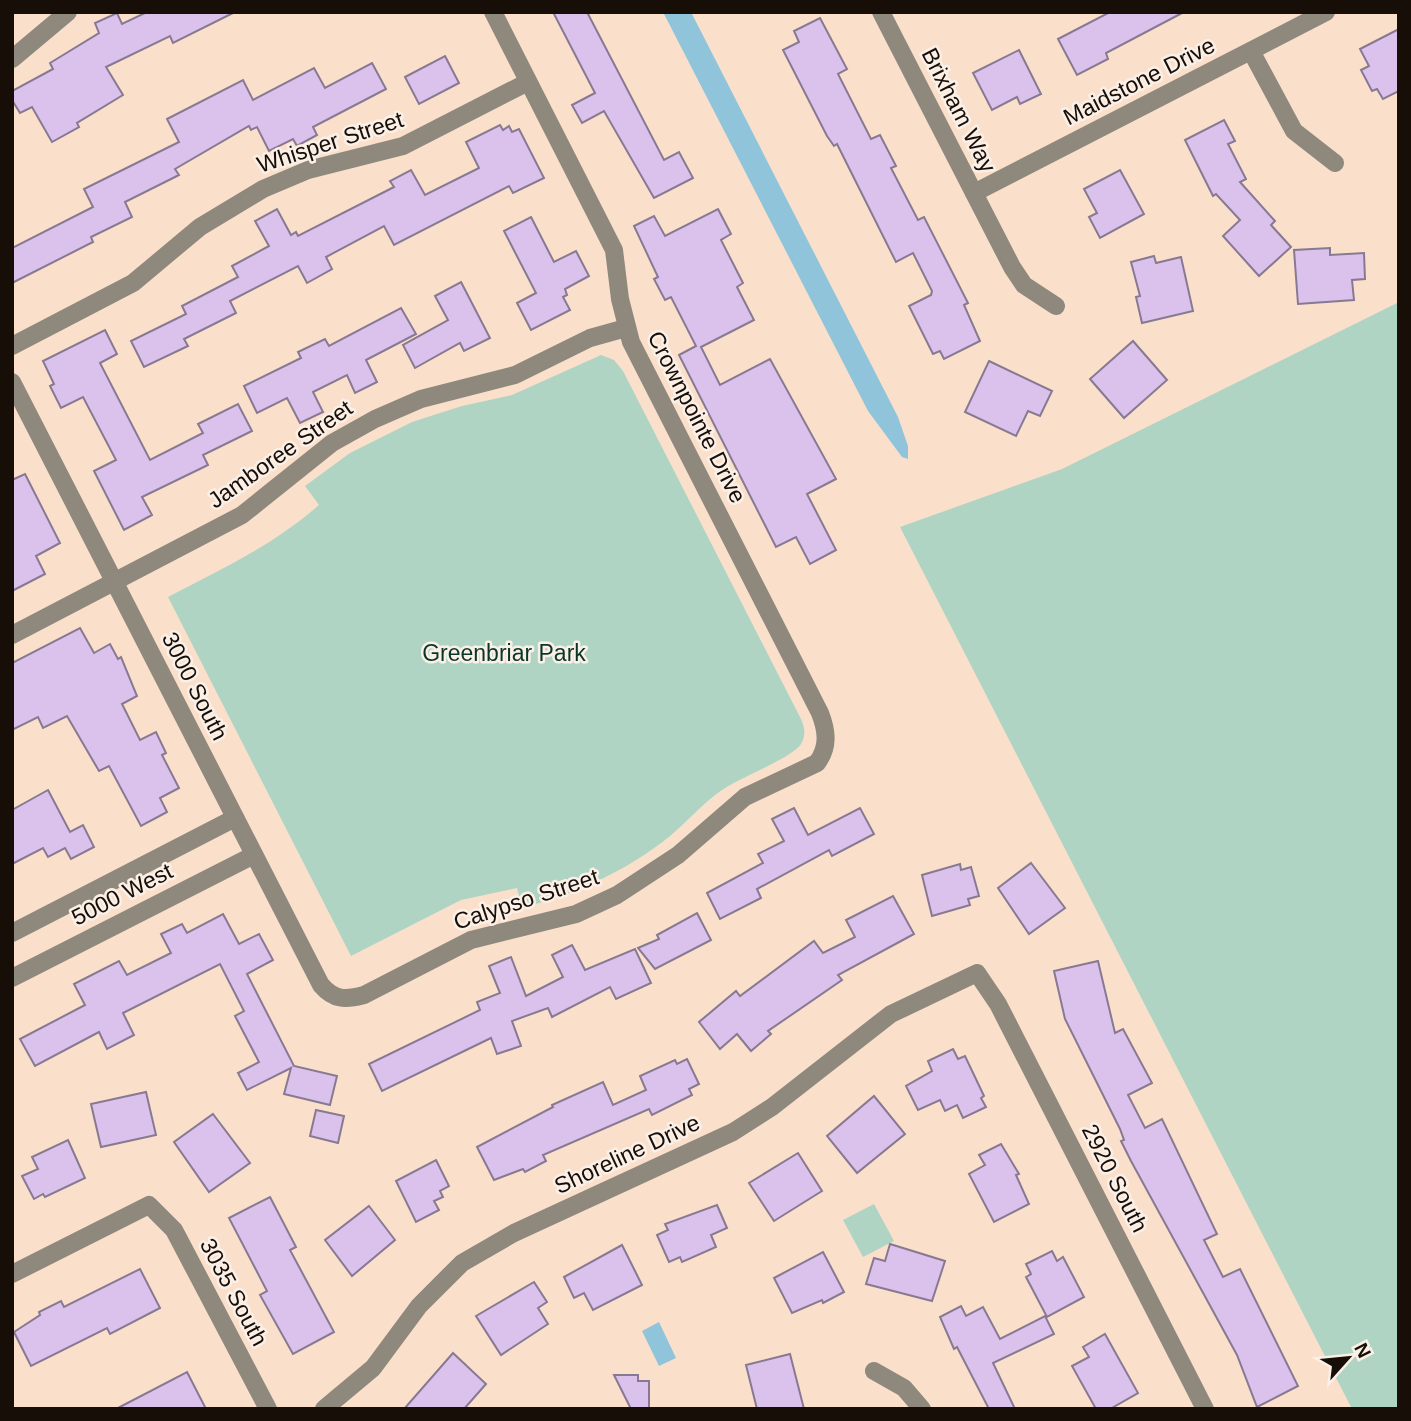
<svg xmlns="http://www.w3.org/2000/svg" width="1411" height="1421" font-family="Helvetica,sans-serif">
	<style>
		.green { fill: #afd4c3 }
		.water { fill: #90c4db }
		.building { fill: #dbc2ec; stroke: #887992; stroke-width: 2 }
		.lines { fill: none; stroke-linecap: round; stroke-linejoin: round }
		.street { stroke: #8e887d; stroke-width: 18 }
		.labels { text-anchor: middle; stroke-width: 5; stroke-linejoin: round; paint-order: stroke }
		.street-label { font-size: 23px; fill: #170e07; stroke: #fbf0e8 }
		.park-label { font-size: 23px; fill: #093626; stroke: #fbf0e8 }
	</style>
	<rect width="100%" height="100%" fill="#fae0cb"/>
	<g class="green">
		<path d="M1399,302V1409H1352L900,527L1062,469Z"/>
		<path d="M601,355L614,360L623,371L801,719C805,728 806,735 801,744C792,758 739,778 722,790C703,803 688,821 670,836C627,871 575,894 522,908L517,888L461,900L351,956L168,597C222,569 272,546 319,505L305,486L350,453L412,422L462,406L512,395Z"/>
		<path d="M874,1204L894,1241L863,1257L843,1220Z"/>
	</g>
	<g class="water">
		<path d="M663,12H691L898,417L908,446V459L902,457L868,411Z"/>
		<path d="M659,1322L676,1358L659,1366L642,1331Z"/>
	</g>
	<g class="building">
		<path d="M147,12H235L173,43L170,36L106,67L123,95L77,123L79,127L52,142L32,107L20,113L12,100V91L53,69L50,63L99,33L95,23L117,13L122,24Z"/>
		<path d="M553,12H587L664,160L679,152L693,178L654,198L604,111L582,123L572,105L595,93Z"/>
		<path d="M1110,12H1184L1106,53L1108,59L1077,75L1058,39Z"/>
		<path d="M820,18L847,69L838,74L871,139L880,135L896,166L891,168L918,220L924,217L968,303L964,305L980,341L944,359L940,351L933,354L909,306L931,295L932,291L913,253L896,262L837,144L834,146L827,136L783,50L799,42L794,31Z"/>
		<path d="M1399,29V91L1383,99L1377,89L1372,91L1361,70L1369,66L1360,49Z"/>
		<path d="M1019,50L1041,94L1020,104L1017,97L992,110L973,73Z"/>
		<path d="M445,56L459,83L419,104L405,77Z"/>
		<path d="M372,63L386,89L313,127L317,135L297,146L293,139L269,151L257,127L251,130L249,126L175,169L179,175L125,202L132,217L91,237L93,242L12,283V248L93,207L84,189L179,142L167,119L243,80L253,100L314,68L325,88Z"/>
		<path d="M1224,120L1235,141L1228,144L1246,179L1240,182L1275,221L1271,225L1291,247L1259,276L1223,236L1240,220L1216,194L1213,196L1185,140Z"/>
		<path d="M500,125L503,130L509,126L512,132L519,129L544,178L513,193L509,186L394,245L384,226L326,257L332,269L307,283L298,266L230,301L236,313L184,339L188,346L144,367L131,341L186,314L182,306L238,277L232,266L269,246L255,221L277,209L291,235L296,232L298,236L394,187L390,181L411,170L425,195L479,168L466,142Z"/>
		<path d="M1120,170L1144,214L1100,238L1089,217L1097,213L1084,189Z"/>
		<path d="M718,209L731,234L721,240L743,283L737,287L754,320L701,347L720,385L770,359L836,479L807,494L836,550L810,564L796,537L776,547L679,355L696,346L671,297L665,300L654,279L658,277L634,226L654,216L665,236Z"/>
		<path d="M531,217L554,262L576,251L589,276L565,289L567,295L563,297L570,310L531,330L517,303L536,293L504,231Z"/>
		<path d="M1330,248V255L1364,253L1365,279L1352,280L1354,300L1298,304L1294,250Z"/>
		<path d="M1154,256L1156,263L1181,257L1193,311L1142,323L1136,297L1140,296L1131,262Z"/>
		<path d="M461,282L490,338L464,351L460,343L415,368L403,345L448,320L435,296Z"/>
		<path d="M401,308L416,334L366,360L377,382L355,393L347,375L313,392L323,412L300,423L287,398L257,413L244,386L301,358L298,352L325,339L329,346Z"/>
		<path d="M105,330L117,354L100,363L150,460L203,433L198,424L238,404L252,431L203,455L208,465L142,497L152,515L124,530L94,471L116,460L83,397L61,408L50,386L54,384L43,361Z"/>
		<path d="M1133,341L1167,380L1124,418L1090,379Z"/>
		<path d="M989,361L1052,391L1040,416L1028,411L1016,436L965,412Z"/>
		<path d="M25,474L60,543L36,556L45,574L12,591V480Z"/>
		<path d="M80,628L94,653L110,644L118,659L121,657L137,696L122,704L140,740L156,732L166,753L162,755L179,788L160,798L167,812L141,826L109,766L99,771L67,716L43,728L38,717L12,730V663Z"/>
		<path d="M48,790L70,832L83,825L94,847L71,859L65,848L48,857L43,848L12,864V810Z"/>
		<path d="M794,808L808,835L860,808L874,834L832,856L829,850L757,889L761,898L720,919L707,893L763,863L758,854L784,841L772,819Z"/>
		<path d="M1031,863L1065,908L1029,934L998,888Z"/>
		<path d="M960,864L961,870L971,867L979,896L968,899L970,905L932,916L922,875Z"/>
		<path d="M893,896L914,934L838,975L842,980L768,1031L771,1034L751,1051L737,1034L720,1049L699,1022L736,991L740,996L814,941L823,953L855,937L846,920Z"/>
		<path d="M697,913L711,940L655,969L638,948L659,939L657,935Z"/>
		<path d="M223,914L239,944L259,934L273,960L247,974L294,1066L337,1076L330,1105L284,1094L291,1068L247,1090L238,1073L259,1062L235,1016L244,1011L220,964L123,1013L134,1035L107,1049L99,1032L35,1066L20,1039L85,1005L74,984L119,961L127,975L171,953L161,934L182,924L187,933Z"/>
		<path d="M572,945L585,970L635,949L651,983L616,999L610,987L552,1017L548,1008L512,1021L521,1046L497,1054L491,1038L382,1091L369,1064L480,1010L477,1002L500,993L489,966L511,957L526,996L563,977L552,955Z"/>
		<path d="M1098,961L1115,1033L1123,1029L1152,1083L1128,1095L1145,1128L1162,1119L1217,1234L1204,1240L1223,1277L1240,1269L1298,1386L1257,1407L1237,1355L1131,1161L1121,1141L1124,1140L1120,1129L1065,1019L1054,971Z"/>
		<path d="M953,1049L958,1059L965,1056L984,1096L981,1098L986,1107L963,1118L957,1105L945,1111L940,1100L918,1110L906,1086L932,1071L928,1061Z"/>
		<path d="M687,1059L699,1084L689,1089L692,1095L652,1115L649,1109L543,1155L546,1161L525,1172L523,1169L494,1180L477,1147L553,1107L552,1105L603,1082L613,1105L646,1090L640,1076L675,1060L677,1064Z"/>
		<path d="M146,1092L156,1135L101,1147L91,1104Z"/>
		<path d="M874,1096L905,1134L857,1173L827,1136Z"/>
		<path d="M316,1110L344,1116L338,1143L310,1136Z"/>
		<path d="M213,1114L250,1163L209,1192L174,1142Z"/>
		<path d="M68,1140L85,1178L45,1197L43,1194L34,1199L22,1176L38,1169L32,1157Z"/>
		<path d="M1001,1144L1019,1174L1016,1175L1029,1204L994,1222L969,1174L985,1165L979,1155Z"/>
		<path d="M798,1153L822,1191L774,1221L749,1183Z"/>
		<path d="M436,1160L449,1186L440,1191L443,1197L434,1201L439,1210L416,1222L396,1181Z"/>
		<path d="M270,1197L296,1247L290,1250L334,1332L293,1354L260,1295L267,1291L229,1218Z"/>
		<path d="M717,1205L727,1228L711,1235L716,1247L682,1262L680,1257L669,1262L657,1235L668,1230L665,1224Z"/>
		<path d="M369,1206L395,1240L352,1276L325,1240Z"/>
		<path d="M890,1244L945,1261L932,1301L866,1284L874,1258L885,1261Z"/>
		<path d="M622,1245L642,1285L593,1310L584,1293L574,1298L564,1277Z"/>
		<path d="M1052,1251L1057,1261L1063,1257L1084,1297L1047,1317L1026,1277L1031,1274L1026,1264Z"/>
		<path d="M823,1252L844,1292L823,1303L822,1300L792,1313L774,1278Z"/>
		<path d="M140,1269L160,1308L110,1334L107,1328L31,1366L14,1332L40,1315L39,1312L61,1301L64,1307Z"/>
		<path d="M534,1282L547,1302L538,1308L548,1324L501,1355L476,1316Z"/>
		<path d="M961,1306L966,1316L983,1307L1000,1339L1045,1316L1054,1334L993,1363L1015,1409H989L957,1347L954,1349L940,1317Z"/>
		<path d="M1105,1334L1138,1393L1110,1409H1096L1072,1366L1089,1357L1083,1347Z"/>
		<path d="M453,1353L486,1384L464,1409H404Z"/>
		<path d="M790,1354L804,1409H757L746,1365Z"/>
		<path d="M187,1372L206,1409H116Z"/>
		<path d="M614,1375H638V1381H649V1409H631Z"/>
	</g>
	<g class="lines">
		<g class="street">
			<path d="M881,12L1012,267L1024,285L1056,306"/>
			<path d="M1251,51L1294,131L1335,163"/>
			<path d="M12,59L68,12"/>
			<path d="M974,193L1326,12"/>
			<path d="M12,346L133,283L200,227L263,189L308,170L403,146L528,82"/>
			<path d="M12,382L321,985C334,1000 345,1000 364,995L471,940L576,914L617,895L678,855L745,797L817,763C829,747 827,731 820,713L631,342L620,299L614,250L493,12"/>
			<path d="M12,635L242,515L332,443L375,419L421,399L515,375L590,338L626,328"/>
			<path d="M12,933L235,818"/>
			<path d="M12,978L254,855"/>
			<path d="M12,1274L149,1205L174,1230L268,1409"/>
			<path d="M874,1371L904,1388L922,1409"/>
			<path d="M324,1409L373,1368L419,1306L462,1263L514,1233L733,1132L772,1107L891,1014L977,973L998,1004L1205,1409"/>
		</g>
	</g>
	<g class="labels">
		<g class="street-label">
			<text transform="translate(1139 81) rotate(-27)" y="8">Maidstone Drive</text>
			<text transform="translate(959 110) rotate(63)" y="8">Brixham Way</text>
			<text transform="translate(330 142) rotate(-18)" y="8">Whisper Street</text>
			<text transform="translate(697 417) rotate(63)" y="8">Crownpointe Drive</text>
			<text transform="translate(280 454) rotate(-35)" y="8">Jamboree Street</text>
			<text transform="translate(195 686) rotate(63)" y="8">3000 South</text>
			<text transform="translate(122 894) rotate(-27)" y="8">5000 West</text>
			<text transform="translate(526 899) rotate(-18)" y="8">Calypso Street</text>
			<text transform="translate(627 1154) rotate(-25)" y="8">Shoreline Drive</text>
			<text transform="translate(1115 1178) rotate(63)" y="8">2920 South</text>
			<text transform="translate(234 1292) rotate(62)" y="8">3035 South</text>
		</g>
		<g class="park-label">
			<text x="504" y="661">Greenbriar Park</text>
		</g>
	</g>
	<rect width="1411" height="1421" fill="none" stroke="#170e07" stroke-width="28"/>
	<g transform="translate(1348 1358) rotate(63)" stroke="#fbf0e8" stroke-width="5" paint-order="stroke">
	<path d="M0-5L12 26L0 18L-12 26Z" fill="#170e07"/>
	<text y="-10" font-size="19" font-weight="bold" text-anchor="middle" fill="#170e07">N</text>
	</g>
</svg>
